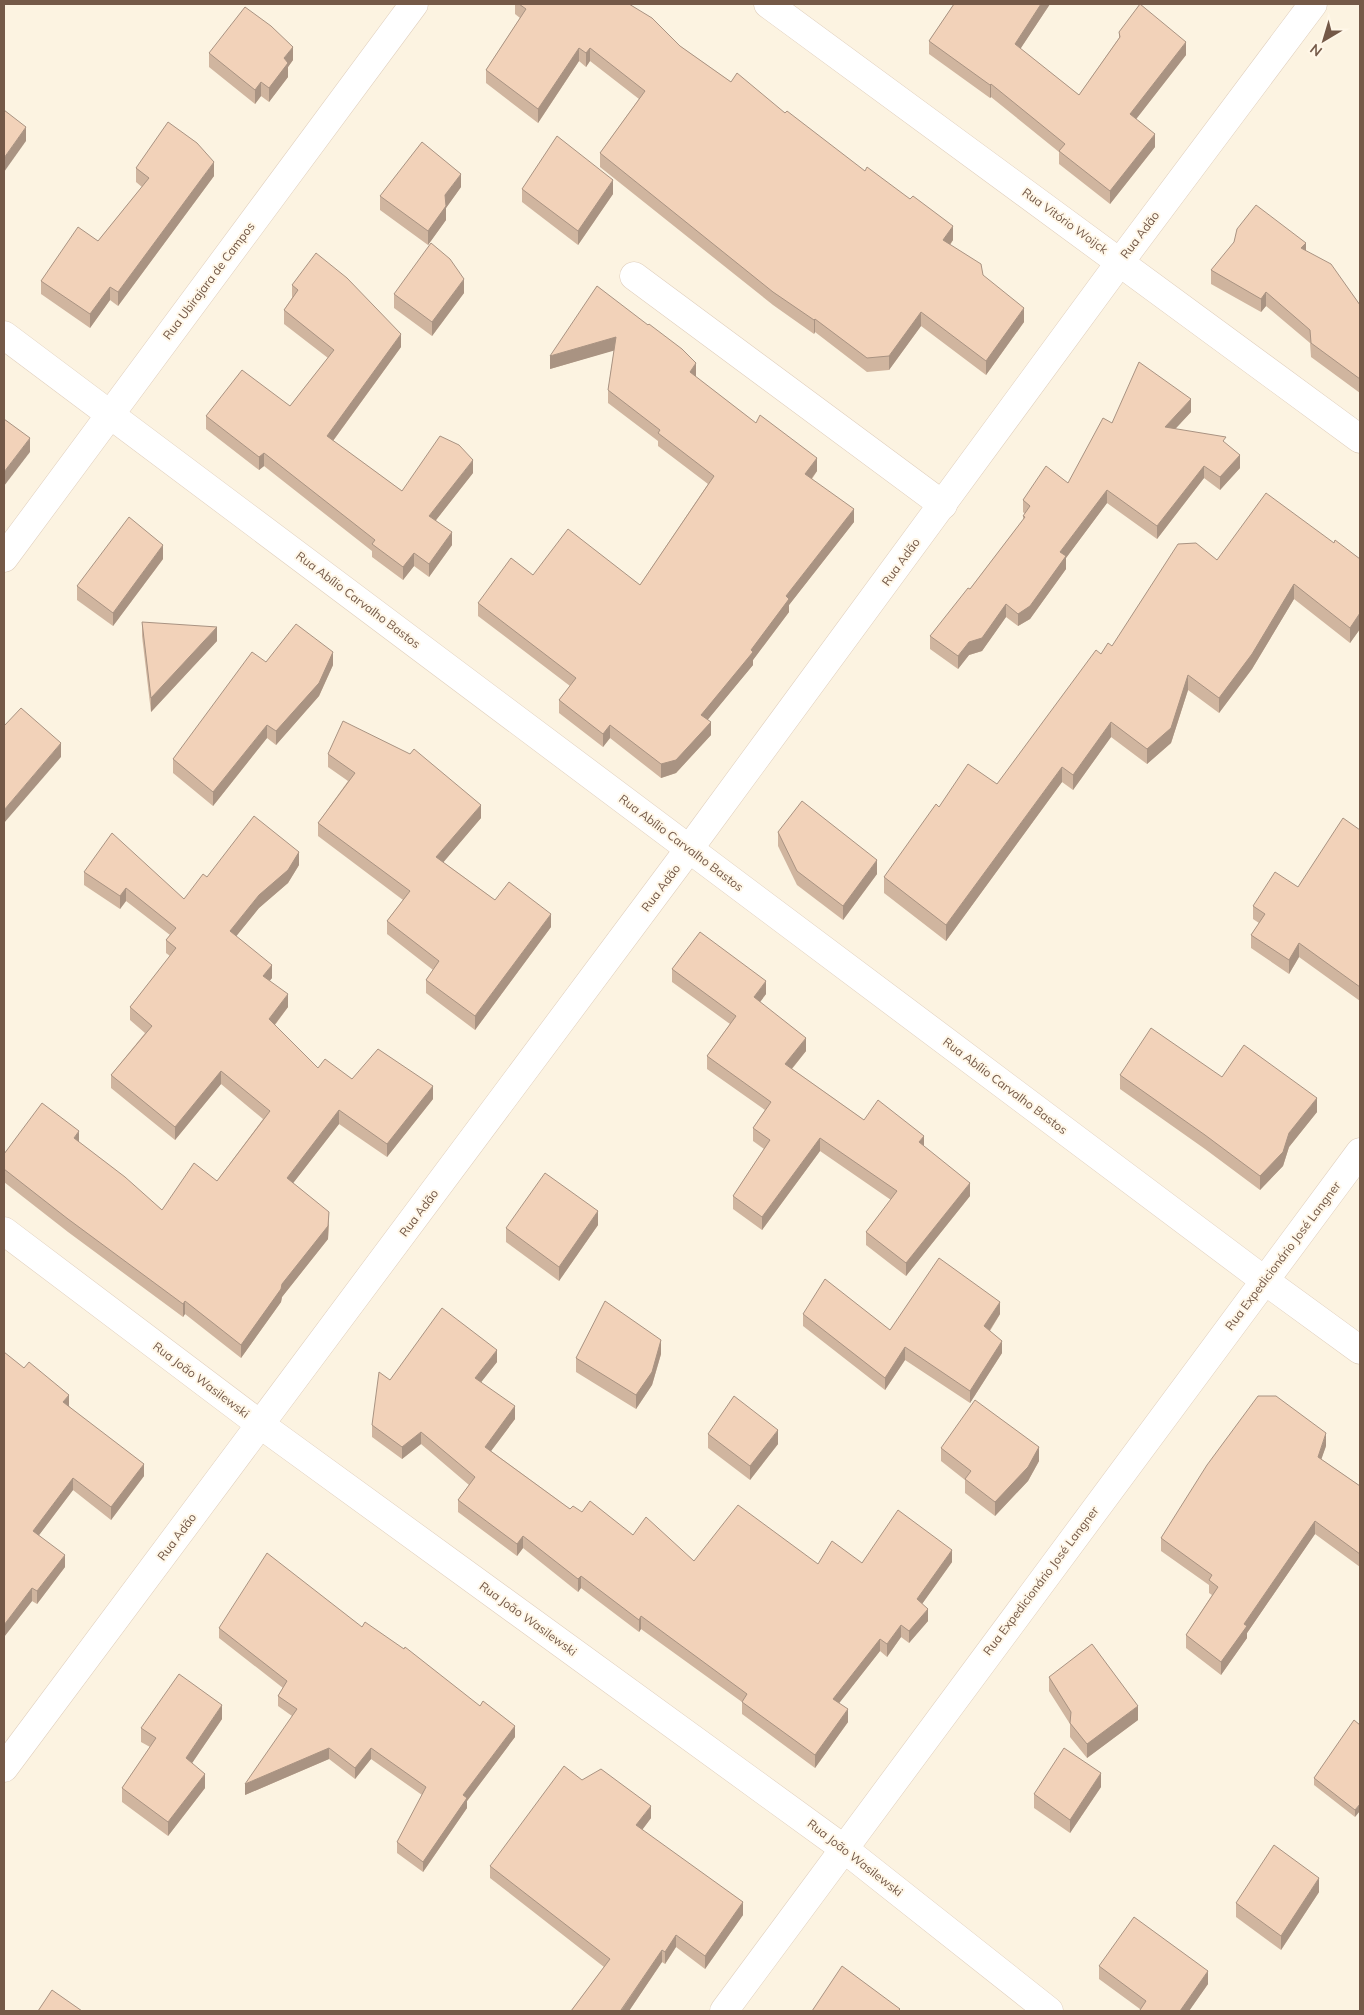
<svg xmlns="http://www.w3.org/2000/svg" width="1364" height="2015" font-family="Mulish,sans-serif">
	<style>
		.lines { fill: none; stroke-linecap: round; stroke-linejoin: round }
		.minor-casing { stroke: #e0cfbd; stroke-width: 29 }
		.minor { stroke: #fff; stroke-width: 28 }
		.wall { fill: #d0b59f }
		.shaded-wall { fill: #a99382 }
		.building { fill: #f2d2b9; stroke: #a99382 }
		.labels { text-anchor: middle; stroke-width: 4; stroke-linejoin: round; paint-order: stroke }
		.street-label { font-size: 12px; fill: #745948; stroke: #fff7e8 }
	</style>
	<rect width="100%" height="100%" fill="#fcf3e1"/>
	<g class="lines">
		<g class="minor-casing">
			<g id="minor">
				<path d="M768,4L1360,439"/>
				<path d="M634,276L943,505"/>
				<path d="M4,335L1264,1280L1360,1350"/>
				<path d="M4,558L414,4"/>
				<path d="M4,1231L261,1425L843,1848L1049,2011"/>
				<path d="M4,1768L689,849L1120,262L1313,4"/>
				<path d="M724,2011L1360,1152"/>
			</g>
		</g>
		<use href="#minor" class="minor"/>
	</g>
	<g class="wall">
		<path d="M515,4H629L680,46L731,82L785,113L953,240L950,245L983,275L1024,322L986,375L921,326L889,370L867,372L815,332L814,334L773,305L600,167V153L639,99L590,61L586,67L579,61L538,123L486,83V70L520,18L515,14Z"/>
		<path d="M954,4H1050L1020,49L1079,95L1119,38V32L1186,55L1136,119L1155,147L1110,204L1059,164V152L991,97L990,98L929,54V41Z"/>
		<path d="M209,53L293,60L288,67V77L269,102L261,96L255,104L209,67Z"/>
		<path d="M136,168L214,176L118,306L110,300L90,328L41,294V281L98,241L142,187L136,182Z"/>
		<path d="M461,187L446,208V220L428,245L380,210V196Z"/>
		<path d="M522,189L613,194L578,245L522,202Z"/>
		<path d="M1306,251L1360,305V393L1311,357L1310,343L1266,306L1261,312L1211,284V270Z"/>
		<path d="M292,285L401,347L333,441L402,491L473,473L436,520L452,545L429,577L414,566L403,580L372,557V551L264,466L259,470L206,429V416L290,406L328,358L284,324V310L292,298Z"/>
		<path d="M597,286L696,376V377L817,471L812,479L854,522L789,605V612L753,660V665L707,720L711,735L676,773L661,778L610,738L603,747L559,713V700L570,686L478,616V603L533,575L640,585L708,484L658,446V441L608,403V390L614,350L550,369Z"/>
		<path d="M464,293L432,336L394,308V294Z"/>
		<path d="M1191,412L1175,429L1226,444L1240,468L1220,490L1204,478L1157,539L1107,503L1066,558V569L1030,619L1018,626L1006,617L982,651L969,655L958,669L930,649V636L970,589L1023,520V516L1025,514L1023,512V500L1068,483L1112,423Z"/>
		<path d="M1334,543L1360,559V629L1350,643L1294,599L1252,669L1219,713L1188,690L1171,743L1147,764L1111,737L1073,790L1062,782L946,941L884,893V877L939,807L997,784L1101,654L1112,646L1217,560Z"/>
		<path d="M163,559L113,626L77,600V586Z"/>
		<path d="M142,622L217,641L151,712L142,636Z"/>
		<path d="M266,662L333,665L319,696L276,745L267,738L213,806L173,773V759Z"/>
		<path d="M328,754L481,818L443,862L495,900L551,927L475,1030L426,993V980L433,970L387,934V921L403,900L318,836V823L348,781L328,767Z"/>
		<path d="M1360,830V1001L1299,957L1289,974L1251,948V935L1259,923L1253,919V906L1298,887Z"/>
		<path d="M778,832L877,874L843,920L797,885L778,846Z"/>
		<path d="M299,865L288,883L259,908L236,936L272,978L269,981L288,1007L275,1025L318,1068L352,1079L433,1099L387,1157L339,1124L293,1183L329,1225L328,1239L282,1297L281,1302L241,1358L185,1314L183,1317L68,1232L4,1182V1154L79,1142L162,1210L217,1181L263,1119L221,1084L175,1140L111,1088V1075L145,1033L130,1020V1007L170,956L166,953V940L170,935L126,901L120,909L84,885V872L184,899L207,877Z"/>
		<path d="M672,969L766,994L760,1002L806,1051L792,1069L864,1120L924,1146L970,1196L906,1276L866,1245V1232L891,1200L820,1151L762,1230L733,1209V1196L764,1149L753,1141V1128L765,1110L707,1069V1056L730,1024L672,982Z"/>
		<path d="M1120,1075L1222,1077L1317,1112L1289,1147L1283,1166L1260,1190L1205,1149L1120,1089Z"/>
		<path d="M598,1225L559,1281L506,1242V1228Z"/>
		<path d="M803,1314L890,1330L1000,1314L990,1331L1002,1353L970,1403L905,1360L885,1390L803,1326Z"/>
		<path d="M661,1354L652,1385L636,1409L576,1372V1358Z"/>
		<path d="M497,1362L481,1382L515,1419L491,1451L570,1509L582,1512L694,1561L818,1564L952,1562L922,1604L928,1621L909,1643L901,1637L887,1657L880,1651L839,1703L848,1722L815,1768L742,1714V1702L641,1629L639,1632L581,1588L578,1592L523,1548L517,1556L458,1512V1500L469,1485L421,1444L402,1459L372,1437V1425L390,1380Z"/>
		<path d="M69,1406L144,1476L111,1520L73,1490L39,1535L65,1567L37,1604L32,1601L4,1637Z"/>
		<path d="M708,1434L778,1444L750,1480L708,1448Z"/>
		<path d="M1326,1446L1321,1459L1360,1486V1567L1315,1534L1247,1633V1638L1221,1675L1186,1648V1635L1212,1595L1209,1593V1585L1161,1551V1538Z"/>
		<path d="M941,1448L1039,1461L1028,1481L995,1516L965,1493V1480L941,1461Z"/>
		<path d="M362,1627L515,1737L467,1801V1808L423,1872L397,1853V1842L422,1795L371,1759L355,1779L329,1759L245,1795L292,1716L278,1706V1696L283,1688L219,1638V1628Z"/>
		<path d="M1049,1677L1138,1720L1087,1758L1070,1737V1724L1049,1691Z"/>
		<path d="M222,1719L192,1763L205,1788L168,1836L122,1802V1788L150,1747L141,1742V1728Z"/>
		<path d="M1360,1725L1355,1817L1314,1785V1778Z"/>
		<path d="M582,1780L651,1818L642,1830L743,1915L705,1969L676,1947L665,1964L662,1962L629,2011H571L604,1967L490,1878V1866Z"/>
		<path d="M1101,1787L1070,1833L1034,1808V1794Z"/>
		<path d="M1319,1892L1281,1950L1236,1917V1903Z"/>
		<path d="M1099,1966L1208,1984L1189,2011H1140V2009L1099,1979Z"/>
	</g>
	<g class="shaded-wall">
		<path d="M1041,4H1050L1015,57V44Z"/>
		<path d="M1186,42V55L1130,127V114Z"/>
		<path d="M293,47V60L288,67V77L269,102V88L284,58Z"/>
		<path d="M579,48V61L538,123V109Z"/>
		<path d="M590,48V61L586,67V53Z"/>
		<path d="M261,82V96L255,104V90Z"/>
		<path d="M991,84V97L990,98V85Z"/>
		<path d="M26,127V141L4,172V158Z"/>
		<path d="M1155,134V147L1110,204V191Z"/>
		<path d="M214,162V176L118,306V292Z"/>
		<path d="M461,174V187L446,208V220L428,245V231L445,195Z"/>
		<path d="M613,180V194L578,245V231Z"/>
		<path d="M953,226V240L943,254V240Z"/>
		<path d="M1306,243V256L1301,248Z"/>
		<path d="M464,279V293L432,336V322Z"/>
		<path d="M110,287V300L90,328V314Z"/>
		<path d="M1266,292V306L1261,312V299Z"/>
		<path d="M1024,308V322L986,375V361Z"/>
		<path d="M921,312V326L889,370V356Z"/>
		<path d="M815,319V332L814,334V320Z"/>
		<path d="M401,334V347L327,449V436Z"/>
		<path d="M616,337V350L550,369V356Z"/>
		<path d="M696,363V376L690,385V372Z"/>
		<path d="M1191,399V412L1165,440V427Z"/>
		<path d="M30,438V452L4,486V472Z"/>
		<path d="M264,453V466L259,470V457Z"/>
		<path d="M1240,455V468L1220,490V477Z"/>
		<path d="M817,458V471L805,487V474Z"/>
		<path d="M473,460V473L429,529V516Z"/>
		<path d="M1204,466V478L1157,539V526Z"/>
		<path d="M1107,490V503L1066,558V569L1030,619L1018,626V614L1060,552Z"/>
		<path d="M854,509V522L789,605V612L753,660V665L701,728V715L751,650L786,596Z"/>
		<path d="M452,532V545L429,577V564Z"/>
		<path d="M163,545V559L113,626V613Z"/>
		<path d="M414,553V566L403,580V567Z"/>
		<path d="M1294,584V599L1252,669L1219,713V698Z"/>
		<path d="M1006,604V617L982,651L969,655L958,669V656L969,642Z"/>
		<path d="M1360,613V629L1350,643V628Z"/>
		<path d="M217,627V641L151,712V698Z"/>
		<path d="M333,652V665L319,696L276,745V731Z"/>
		<path d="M1188,675V690L1171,743L1147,764V749Z"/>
		<path d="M711,722V735L676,773L661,778V764Z"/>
		<path d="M1111,722V737L1073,790V775Z"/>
		<path d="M267,725V738L213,806V792Z"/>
		<path d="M610,725V738L603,747V734Z"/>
		<path d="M61,743V757L4,823V810Z"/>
		<path d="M1062,767V782L946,941V925Z"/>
		<path d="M481,805V818L436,871V857Z"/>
		<path d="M299,852V865L288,883L259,908L230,944V931L259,895Z"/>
		<path d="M877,860V874L843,920V906Z"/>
		<path d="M126,888V901L120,909V896Z"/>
		<path d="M551,914V927L475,1030V1016Z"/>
		<path d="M1299,943V957L1289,974V960Z"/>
		<path d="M272,965V978L263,989V976Z"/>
		<path d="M766,981V994L754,1010V997Z"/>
		<path d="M288,994V1007L269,1032V1019Z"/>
		<path d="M806,1038V1051L785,1077V1064Z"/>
		<path d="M221,1071V1084L175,1140V1127Z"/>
		<path d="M433,1086V1099L387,1157V1144Z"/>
		<path d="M1317,1098V1112L1289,1147L1283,1166L1260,1190V1176L1289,1133Z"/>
		<path d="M339,1110V1124L287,1191V1178Z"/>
		<path d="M79,1131V1144L74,1138Z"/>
		<path d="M924,1136V1149L919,1142Z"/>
		<path d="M820,1138V1151L762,1230V1217Z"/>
		<path d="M970,1183V1196L906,1276V1263Z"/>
		<path d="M598,1211V1225L559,1281V1267Z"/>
		<path d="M329,1212L328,1239L282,1297L281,1302L241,1358V1345Z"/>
		<path d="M185,1301V1314L183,1317V1304Z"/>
		<path d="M1000,1302V1314L984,1339V1326Z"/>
		<path d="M661,1340V1354L652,1385L636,1409V1395Z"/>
		<path d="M1002,1341V1353L970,1403V1391Z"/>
		<path d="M905,1347V1360L885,1390V1378Z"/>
		<path d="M497,1350V1362L475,1390V1378Z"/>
		<path d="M69,1395V1407L63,1402Z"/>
		<path d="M515,1406V1419L485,1459V1447Z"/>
		<path d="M778,1430V1444L750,1480V1466Z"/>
		<path d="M421,1432V1444L402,1459V1447Z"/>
		<path d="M1326,1433V1446L1318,1469V1457Z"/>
		<path d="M1039,1447V1461L1028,1481L995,1516V1502Z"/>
		<path d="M144,1464V1476L111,1520V1507Z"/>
		<path d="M73,1478V1490L33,1543V1531Z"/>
		<path d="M1315,1521V1534L1247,1633V1638L1221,1675V1662L1244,1624Z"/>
		<path d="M523,1536V1548L517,1556V1544Z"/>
		<path d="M952,1550V1562L917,1611V1599Z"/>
		<path d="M65,1555V1567L37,1604V1591Z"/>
		<path d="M581,1576V1588L578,1592V1579Z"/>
		<path d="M32,1588V1601L4,1637V1625Z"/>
		<path d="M928,1609V1621L909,1643V1631Z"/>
		<path d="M641,1616V1629L639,1632V1620Z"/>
		<path d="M901,1625V1637L887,1657V1644Z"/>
		<path d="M880,1639V1651L833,1711V1699Z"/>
		<path d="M222,1705V1719L186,1772V1758Z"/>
		<path d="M1138,1706V1720L1087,1758V1744Z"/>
		<path d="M848,1709V1722L815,1768V1755Z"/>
		<path d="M515,1726V1737L467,1801V1808L423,1872V1862L463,1795Z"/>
		<path d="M329,1748V1759L245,1795V1784Z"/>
		<path d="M371,1748V1759L355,1779V1768Z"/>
		<path d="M1101,1773V1787L1070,1833V1820Z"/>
		<path d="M205,1774V1788L168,1836V1822Z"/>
		<path d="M1360,1804V1811L1355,1817V1810Z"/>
		<path d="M651,1806V1818L636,1838V1825Z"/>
		<path d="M1319,1878V1892L1281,1950V1936Z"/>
		<path d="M743,1902V1915L705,1969V1956Z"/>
		<path d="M676,1935V1947L665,1964V1952Z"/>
		<path d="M662,1950V1962L629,2011H621Z"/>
		<path d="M1208,1971V1984L1189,2011H1180Z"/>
	</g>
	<g class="building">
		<path d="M519,4H629L652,18L680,46L731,82L737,73L785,113L787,111L865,171L867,167L910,199L913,196L953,226L943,240L981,264L983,275L1024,308L986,361L921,312L889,356L867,358L815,319L814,320L773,292L600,153L645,91L590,48L586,53L579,48L538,109L486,70L526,9Z"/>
		<path d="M954,4H1041L1015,44L1079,95L1120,37L1119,32L1140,4L1186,42L1130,114L1155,134L1110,191L1059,151L1065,144L991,84L990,85L929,41Z"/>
		<path d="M245,7L271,26L293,47L284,58L288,63L269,88L261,82L255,90L209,53Z"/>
		<path d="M4,110L26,127L4,158Z"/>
		<path d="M168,122L197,143L214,162L118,292L110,287L90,314L41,281L78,227L98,241L149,178L136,168Z"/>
		<path d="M557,136L613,180L578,231L522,189Z"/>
		<path d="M422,142L461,174L445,195L446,206L428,231L380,196Z"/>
		<path d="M1256,205L1306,243L1301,248L1331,264L1360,305V379L1311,343L1310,330L1266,292L1261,299L1211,270L1234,242L1237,229Z"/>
		<path d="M431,243L450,259L464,279L432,322L394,294Z"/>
		<path d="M316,253L347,278L401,334L327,436L402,491L440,436L459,445L473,460L429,516L452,532L429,564L414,553L403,567L372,544L375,540L264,453L259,457L206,416L242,370L290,406L334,350L284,310L298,290L292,285Z"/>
		<path d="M597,286L648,325L649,324L682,349L696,363L690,372L756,423L760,415L817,458L805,474L854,509L786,596L789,599L751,650L753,652L701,715L711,722L676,760L661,764L610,725L603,734L559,700L576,678L478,603L511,558L533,575L568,529L640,585L714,476L658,433L660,430L608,390L616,337L550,356Z"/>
		<path d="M1139,362L1191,399L1165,427L1226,437L1223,441L1240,455L1220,477L1204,466L1157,526L1107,490L1060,552L1066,556L1030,606L1018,614L1006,604L982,638L969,642L958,656L930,636L968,588L970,589L1025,517L1023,516L1030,506L1023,500L1046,466L1068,483L1103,418L1112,423Z"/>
		<path d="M4,419L30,438L4,472Z"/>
		<path d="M1266,493L1334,543L1335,540L1360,559V613L1350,628L1294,584L1252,654L1219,698L1188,675L1171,728L1147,749L1111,722L1073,775L1062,767L946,925L884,877L936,804L939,807L968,764L997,784L1096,650L1101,654L1108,643L1112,646L1178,544L1196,543L1217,560Z"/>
		<path d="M129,517L163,545L113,613L77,586Z"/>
		<path d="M142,622L217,627L151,698Z"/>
		<path d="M296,624L333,652L319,683L276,731L267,725L213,792L173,759L252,652L266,662Z"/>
		<path d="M21,708L61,743L4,810V726Z"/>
		<path d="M343,721L410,754L414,749L481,805L436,857L495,900L509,882L551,914L475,1016L426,980L439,961L387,921L410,891L318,823L355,773L328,754Z"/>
		<path d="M802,801L877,860L843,906L797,871L778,832Z"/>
		<path d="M254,816L299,852L288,870L259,895L230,931L272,965L263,976L288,994L269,1019L318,1068L325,1059L352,1079L378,1049L433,1086L387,1144L339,1110L287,1178L329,1212L328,1226L282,1284L281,1289L241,1345L185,1301L183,1304L68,1219L4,1169V1154L42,1103L79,1131L74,1138L125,1177L162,1210L194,1163L217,1181L270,1111L221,1071L175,1127L111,1075L152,1026L130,1007L176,948L166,940L176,928L126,888L120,896L84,872L112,833L184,899L203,874L207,877Z"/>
		<path d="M1343,818L1360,830V987L1299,943L1289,960L1251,935L1265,914L1253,906L1275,872L1298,887Z"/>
		<path d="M700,932L766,981L754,997L806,1038L785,1064L864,1120L878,1100L924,1136L919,1142L970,1183L906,1263L866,1232L897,1191L820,1138L762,1217L733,1196L770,1140L753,1128L771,1102L707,1056L736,1016L672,969Z"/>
		<path d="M1151,1028L1222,1077L1244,1045L1317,1098L1289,1133L1283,1152L1260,1176L1205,1135L1120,1075Z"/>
		<path d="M545,1173L598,1211L559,1267L506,1228Z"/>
		<path d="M939,1258L1000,1302L984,1326L1002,1341L970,1391L905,1347L885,1378L803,1314L825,1279L890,1330Z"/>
		<path d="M605,1301L661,1340L652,1372L636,1395L576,1358Z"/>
		<path d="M442,1308L497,1350L475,1378L515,1406L485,1447L570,1509L573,1506L582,1512L590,1501L633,1535L646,1517L694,1561L738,1505L818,1564L832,1541L862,1563L898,1510L952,1550L917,1599L928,1609L909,1631L901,1625L887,1644L880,1639L833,1699L848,1709L815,1755L742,1702L747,1694L641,1616L639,1620L581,1576L578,1579L523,1536L517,1544L458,1500L475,1477L421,1432L402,1447L372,1425L379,1372L390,1380Z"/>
		<path d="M4,1352L24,1368L29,1362L69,1395L63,1402L144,1464L111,1507L73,1478L33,1531L65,1555L37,1591L32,1588L4,1625Z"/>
		<path d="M734,1396L778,1430L750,1466L708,1434Z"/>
		<path d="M1258,1396H1276L1326,1433L1318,1457L1360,1486V1554L1315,1521L1244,1624L1247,1626L1221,1662L1186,1635L1218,1587L1209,1580L1212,1575L1161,1538L1207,1465Z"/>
		<path d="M975,1400L1039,1447L1028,1467L995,1502L965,1479L971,1471L941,1448Z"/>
		<path d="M267,1553L362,1627L365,1622L404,1649L405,1647L480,1706L483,1701L515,1726L463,1795L467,1798L423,1862L397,1842L426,1787L371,1748L355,1768L329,1748L245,1784L297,1709L278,1696L287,1681L219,1628Z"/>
		<path d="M1092,1644L1138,1706L1087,1744L1070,1723L1071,1712L1049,1677Z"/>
		<path d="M179,1674L222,1705L186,1758L205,1774L168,1822L122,1788L156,1738L141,1728Z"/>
		<path d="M1354,1720L1360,1725V1804L1355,1810L1314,1778Z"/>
		<path d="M1064,1748L1101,1773L1070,1820L1034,1794Z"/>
		<path d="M564,1766L582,1780L601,1769L651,1806L636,1825L743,1902L705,1956L676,1935L665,1952L662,1950L621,2010L623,2011H571L610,1959L490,1866Z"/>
		<path d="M1274,1845L1319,1878L1281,1936L1236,1903Z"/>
		<path d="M1134,1917L1208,1971L1180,2011H1141L1140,2010L1146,2001L1099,1966Z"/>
		<path d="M842,1966L900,2009L898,2011H812Z"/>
		<path d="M52,1990L82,2011H38Z"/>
	</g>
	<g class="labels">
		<g class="street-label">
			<text transform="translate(1065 221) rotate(36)" y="4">Rua Vitório Woijck</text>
			<text transform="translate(1140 235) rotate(-53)" y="4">Rua Adão</text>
			<text transform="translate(209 281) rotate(-53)" y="4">Rua Ubirajara de Campos</text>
			<text transform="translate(901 562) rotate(-54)" y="4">Rua Adão</text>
			<text transform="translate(358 600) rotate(37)" y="4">Rua Abílio Carvalho Bastos</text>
			<text transform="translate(681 843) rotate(37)" y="4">Rua Abílio Carvalho Bastos</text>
			<text transform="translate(661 888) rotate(-53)" y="4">Rua Adão</text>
			<text transform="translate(1005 1086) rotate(37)" y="4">Rua Abílio Carvalho Bastos</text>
			<text transform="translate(419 1213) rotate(-53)" y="4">Rua Adão</text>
			<text transform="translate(1283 1256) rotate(-53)" y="4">Rua Expedicionário José Langner</text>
			<text transform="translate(201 1380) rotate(37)" y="4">Rua João Wasilewski</text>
			<text transform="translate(177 1537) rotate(-53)" y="4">Rua Adão</text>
			<text transform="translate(1041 1581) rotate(-53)" y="4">Rua Expedicionário José Langner</text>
			<text transform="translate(528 1619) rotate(36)" y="4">Rua João Wasilewski</text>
			<text transform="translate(855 1858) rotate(38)" y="4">Rua João Wasilewski</text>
		</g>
	</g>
	<rect width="1364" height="2015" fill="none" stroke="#745948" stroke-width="10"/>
	<g transform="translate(1324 40) rotate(218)" stroke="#fff7e8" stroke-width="4" paint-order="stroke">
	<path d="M0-4L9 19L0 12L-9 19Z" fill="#745948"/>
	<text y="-8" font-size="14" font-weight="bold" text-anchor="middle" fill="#745948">N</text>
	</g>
</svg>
